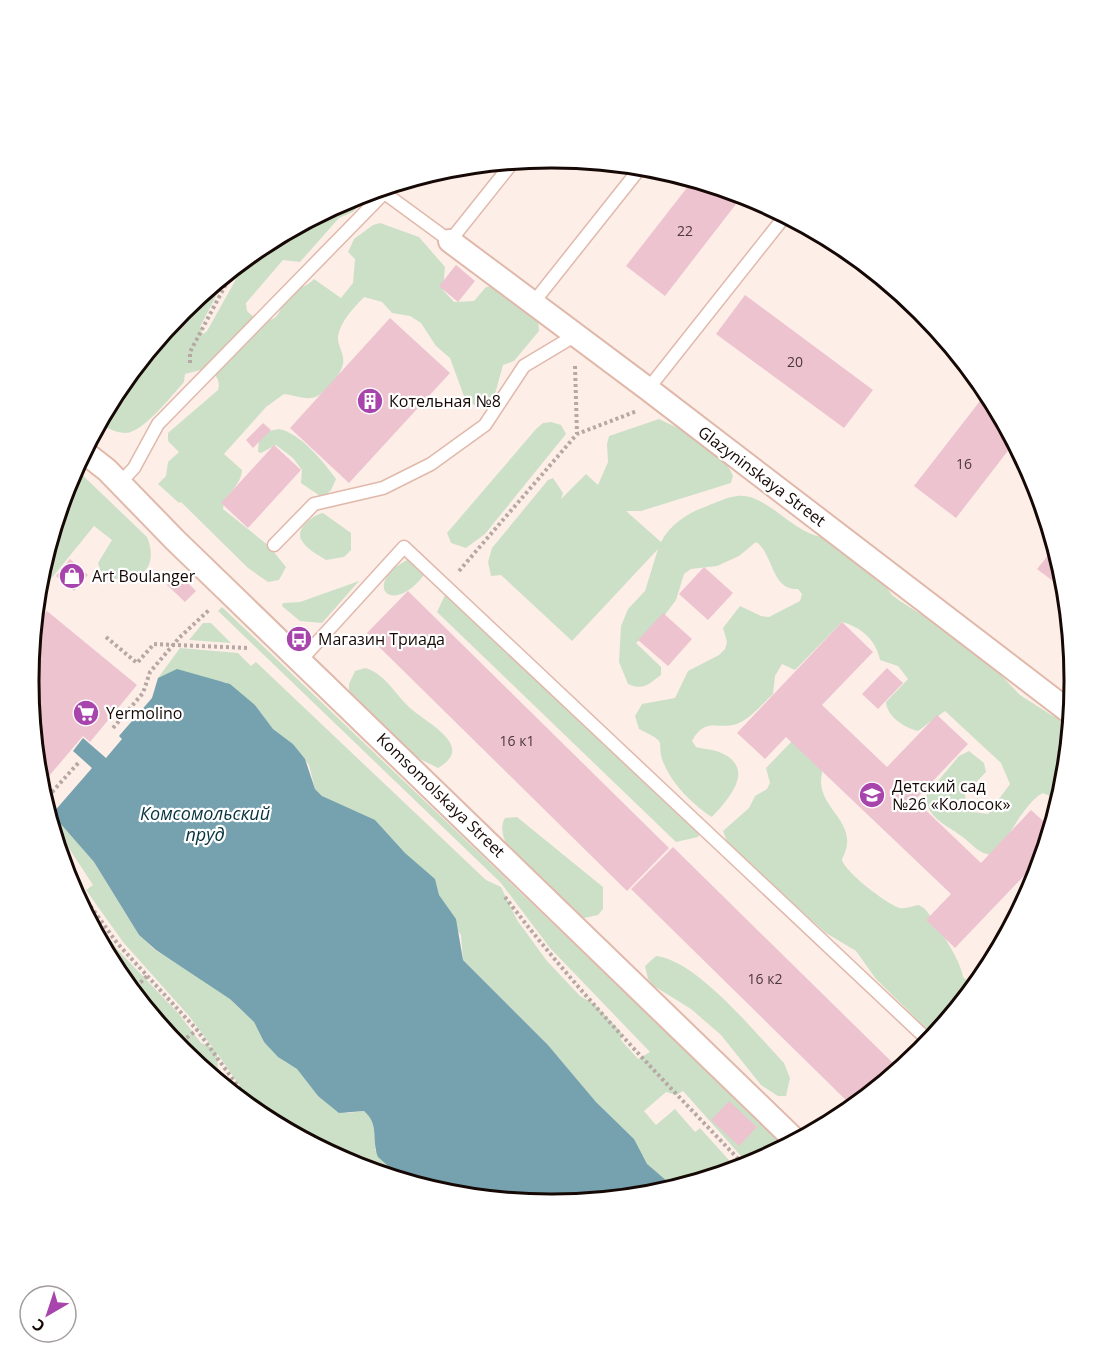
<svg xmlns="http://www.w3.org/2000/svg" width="1103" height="1362" font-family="'Open Sans',sans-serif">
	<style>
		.green { fill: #cce0c7 }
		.water { fill: #76a1af }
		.building { fill: #edc3d0 }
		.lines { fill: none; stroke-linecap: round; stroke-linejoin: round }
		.service-casing { stroke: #e0b9ab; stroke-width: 15 }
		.minor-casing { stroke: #e0b9ab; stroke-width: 26 }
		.path { stroke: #b7a8a3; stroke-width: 4; stroke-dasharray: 3 3; stroke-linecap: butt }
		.service { stroke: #fff; stroke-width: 12 }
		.minor { stroke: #fff; stroke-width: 22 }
		.labels { text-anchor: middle; stroke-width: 4.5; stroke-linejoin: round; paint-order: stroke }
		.number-label { font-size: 14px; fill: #4c3838 }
		.poi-label { font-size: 16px; fill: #160905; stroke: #fff; text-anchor: start }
		.street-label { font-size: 16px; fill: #160905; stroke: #fff }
		.water-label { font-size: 18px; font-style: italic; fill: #07323d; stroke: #fff }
		.rim { fill: none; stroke: #160905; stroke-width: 3 }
	</style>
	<rect width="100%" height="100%" fill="#feeee8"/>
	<g class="green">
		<path d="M352,197L360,204L353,212L339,218L300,262L283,260L246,303L247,311L257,320C282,324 277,309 289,296C296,288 307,287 314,279L341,298L353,283L355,259L348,252L354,239L373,225L380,223L419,237L445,267L443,290L454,302L474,301L486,287L496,286L538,317L539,331L514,361L503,365L493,401L477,407L465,399L450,358L436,346L421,323L410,316L392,313L382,302L364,297C354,308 341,320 338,336C337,346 345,353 343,364C341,375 324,396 312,398C303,399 293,395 284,394L266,407L224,454L242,470C241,487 225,493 223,509L269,546L286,567L279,580L268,582L248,568L181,502L179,503L158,484L166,476L168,462L179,452L168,441V433L218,390C221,380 215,374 208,368L185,374L184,382C172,395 144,432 126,433C117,433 107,428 99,424L117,390L182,311L228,273L200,327L203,334L207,331L249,256L260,255L274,239Z"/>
		<path d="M659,419C686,432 722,447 733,476L731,483L641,511H626L661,542C669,526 686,514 702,508C713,504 726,497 737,496C768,492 796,539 828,537L879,576L892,595L900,601L977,650L1020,695L1053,716L1071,722L1064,783L1059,800L1043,793C1027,800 1009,836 998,851L991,855C978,853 974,846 964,838C948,825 924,818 927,794L959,756L969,751L984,763L986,772L965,794L967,807L973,812L988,814L1010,784L1001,763L945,711L918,731C905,728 887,717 886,702L908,679L898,666L880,660C876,640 861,627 842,622L795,670L782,664L775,676L773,694C764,702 753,716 741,722C721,733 706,714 692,741L696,747C703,749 712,749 719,752C757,767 730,798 712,817C693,805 673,785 664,764C654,740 672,745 639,729L635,716L642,704L675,698L688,671L719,655L725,649L727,642L723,628L740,606L761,616L769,617L800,601L802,594L798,589C771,591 773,552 756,542L739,556L717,566L691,569L684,574L676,600L658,624L636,643L661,667V675C649,684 643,691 628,684L619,662L621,626L628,609L645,591L658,549L572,641L501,575L491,576L488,562L492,548L548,480L553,478L563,493L561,499L586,474L598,485L608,462L607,444L609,436Z"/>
		<path d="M551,422L561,425L566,434L485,534L466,548L451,543L447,533L536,429L543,423Z"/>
		<path d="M279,429C300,433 324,462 336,479L331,490L323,498L301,483L302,470L293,458L276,445L261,453L258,452L259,438L269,431Z"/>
		<path d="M75,468L147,537C152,548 154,566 141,574C136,578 133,577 129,583L124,579H110L102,575L98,563L112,540L94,526L37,596L39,579L68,481Z"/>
		<path d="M323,513L351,533V550L344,557L326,560C318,555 307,549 302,541C294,529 313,515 323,513Z"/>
		<path d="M411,558L417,561L424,575C390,619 360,582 411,558Z"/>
		<path d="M359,581L322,623L300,621L282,606L283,603L300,602Z"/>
		<path d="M446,593L681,798L705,822L698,837L676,842L437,612Z"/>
		<path d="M222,607L664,1030L675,1024L688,1036L691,1057L785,1146L749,1165L683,1091L676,1095L666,1092L644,1111L656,1125L675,1109L695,1132L700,1128L737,1169L675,1188L645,1167L634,1139L596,1102L548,1045L463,960L461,935L379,825L322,796L315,789L309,765L293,744L273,729L255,705L225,682L158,678L180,648L238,653L251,666L256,662L486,880L501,887L517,920L547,961L580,996L594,1004L621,1032V1040L638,1059L650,1052L550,948L501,883L218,611Z"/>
		<path d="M203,623H211L231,643L189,640Z"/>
		<path d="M365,668C384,673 394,692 407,705C423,722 478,745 438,768L414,756L358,704L349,692V684L355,671Z"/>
		<path d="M792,741L824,764C823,769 821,776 821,782C822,812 861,824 842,859C843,871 888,905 900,908C905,909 913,906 919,905L925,909C935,921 962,962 963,977L974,987L934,1036L876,979L856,951L826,933L797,907L782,910C757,891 732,860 723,831L749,808L755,796L767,789L770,783L766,768Z"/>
		<path d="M52,814L94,862L139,935L155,950L202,979L208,970L234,1003L254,1022L264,1042L284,1061L297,1069L318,1096L347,1113L364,1111C377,1122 376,1134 375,1150L405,1181C348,1163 289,1139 242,1100L251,1102L217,1053L218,1068L240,1099L181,1051L116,971L77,897L83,901L117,949L179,1014L201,1043L213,1048L189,1016L123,942L86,890L93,885L49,818Z"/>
		<path d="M517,817L603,887V909L598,915L584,918C561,905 487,847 505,818Z"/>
		<path d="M1041,862L1028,893C1020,880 1028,869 1041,862Z"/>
		<path d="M656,956C697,960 756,1034 784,1063L790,1078L786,1096H778L761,1085L721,1035L691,1009L654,986L648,979L645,966Z"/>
	</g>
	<path class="water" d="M177,669L230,684L255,705L273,729L293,744L305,759L315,789L322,796L375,820L405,853L435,879L439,895L456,919L463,960L548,1045L596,1102L634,1139L647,1164L675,1188L653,1194L551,1204L449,1194L405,1181L378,1157C371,1139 380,1125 364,1111L339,1113L318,1096L297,1069L278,1057L264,1042L254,1022L230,999L156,950L139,935L94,862L52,814L92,768L73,751L83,738L106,758L122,739L119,736L152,698L158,678Z"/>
	<g class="building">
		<path d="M693,180L743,195L665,296L626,266Z"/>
		<path d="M456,265L475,281L458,302L439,286Z"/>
		<path d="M745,295L873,390L844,428L716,334Z"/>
		<path d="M390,318L450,373L349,483L290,428Z"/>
		<path d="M987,392L1014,443L956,518L914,486Z"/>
		<path d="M263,423L271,430L253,448L246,440Z"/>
		<path d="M274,445L301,470L248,528L221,503Z"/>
		<path d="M1055,547L1065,579L1066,591L1037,569Z"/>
		<path d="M70,559L88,575L74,591L56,576Z"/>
		<path d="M704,567L733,593L708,620L679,594Z"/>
		<path d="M178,573L196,591L185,602L167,585Z"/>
		<path d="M408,591L669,848L627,891L366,634Z"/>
		<path d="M47,611L137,685L90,742L83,736L49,776L37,766L28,681L35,618L38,621Z"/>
		<path d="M663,613L692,639L668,666L638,640Z"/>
		<path d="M842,622L873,652L822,705L887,767L937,715L968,744L915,800L981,863L1031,810L1051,828L1042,857L955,948L926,920L951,894L786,737L765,759L737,733Z"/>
		<path d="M887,668L903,683L878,709L862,694Z"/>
		<path d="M673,847L899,1069L853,1107L631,889Z"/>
		<path d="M729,1101L757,1127L739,1146L711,1120Z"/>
	</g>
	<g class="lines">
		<g class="service-casing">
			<g id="service">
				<path d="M379,189L450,241L513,162"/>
				<path d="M533,303L641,167"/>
				<path d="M648,389L785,216"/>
				<path d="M120,483L134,468L158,424L384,193"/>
				<path d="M274,545L314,504L383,488L431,464L485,425L524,366L574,336"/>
				<path d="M301,660L404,547L929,1041"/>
			</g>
		</g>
		<g class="minor-casing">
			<g id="minor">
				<path d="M450,241L648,389L1071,713"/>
				<path d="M84,452L107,470L175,540L796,1141"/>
			</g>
		</g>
		<g class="path">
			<path d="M190,363V352L235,267"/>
			<path d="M575,366L577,434"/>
			<path d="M459,571L577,434L637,411"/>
			<path d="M106,637L137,663L154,644L247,648"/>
			<path d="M113,728L143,693L150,672L179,638L209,610"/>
			<path d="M44,801L80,761"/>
			<path d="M66,872L117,943L197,1030L258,1114"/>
			<path d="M505,897C578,993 662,1079 745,1166"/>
			<path d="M132,991L147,976"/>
			<path d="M177,1045L197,1030"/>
		</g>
		<use href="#service" class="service"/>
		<use href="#minor" class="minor"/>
	</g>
	<defs>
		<g id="building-disc" transform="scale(1.35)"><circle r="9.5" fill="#a745ac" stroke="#fff"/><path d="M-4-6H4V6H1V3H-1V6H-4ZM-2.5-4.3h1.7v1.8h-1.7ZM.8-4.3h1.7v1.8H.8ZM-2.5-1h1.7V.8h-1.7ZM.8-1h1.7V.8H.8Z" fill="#fff"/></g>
		<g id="shop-disc" transform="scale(1.35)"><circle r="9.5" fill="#a745ac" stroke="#fff"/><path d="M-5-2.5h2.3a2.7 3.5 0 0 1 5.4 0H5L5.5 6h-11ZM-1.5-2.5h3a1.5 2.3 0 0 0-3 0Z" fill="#fff"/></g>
		<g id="bus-disc" transform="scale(1.35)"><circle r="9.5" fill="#a745ac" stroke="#fff"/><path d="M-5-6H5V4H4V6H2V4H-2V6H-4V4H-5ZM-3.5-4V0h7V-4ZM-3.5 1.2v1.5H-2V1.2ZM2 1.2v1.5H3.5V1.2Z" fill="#fff"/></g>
		<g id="supermarket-disc" transform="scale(1.35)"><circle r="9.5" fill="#a745ac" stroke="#fff"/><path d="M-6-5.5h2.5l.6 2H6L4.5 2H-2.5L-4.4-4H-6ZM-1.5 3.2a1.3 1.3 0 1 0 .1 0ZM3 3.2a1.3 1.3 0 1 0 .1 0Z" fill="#fff"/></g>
		<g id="school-disc" transform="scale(1.35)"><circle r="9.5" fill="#a745ac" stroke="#fff"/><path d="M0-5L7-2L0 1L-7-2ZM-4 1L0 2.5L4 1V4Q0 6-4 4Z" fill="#fff"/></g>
	</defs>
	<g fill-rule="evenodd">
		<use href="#building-disc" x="370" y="401"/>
		<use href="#shop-disc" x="72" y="576"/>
		<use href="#bus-disc" x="299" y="639"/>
		<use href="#supermarket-disc" x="86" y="713"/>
		<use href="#school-disc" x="872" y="795"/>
	</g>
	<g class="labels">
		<g class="number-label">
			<text x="685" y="236">22</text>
			<text x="795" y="367">20</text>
			<text x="964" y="469">16</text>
			<text x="517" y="746">16 к1</text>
			<text x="765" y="984">16 к2</text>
		</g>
		<g class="poi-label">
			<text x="389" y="407">Котельная №8</text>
			<text x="92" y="582">Art Boulanger</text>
			<text x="318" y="645">Магазин Триада</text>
			<text x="106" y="719">Yermolino</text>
			<text x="892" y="792">Детский сад<tspan x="892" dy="18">№26 «Колосок»</tspan></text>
		</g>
		<g class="street-label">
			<text transform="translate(762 476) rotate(37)" y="6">Glazyninskaya Street</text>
			<text transform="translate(441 795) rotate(44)" y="6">Komsomolskaya Street</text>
		</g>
		<g class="water-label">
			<text x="205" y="820">Комсомольский<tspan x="205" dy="21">пруд</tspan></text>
		</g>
	</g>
	<path d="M0 0H1103V1362H0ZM551 168H552A512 512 0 0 1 1064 680V682A512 512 0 0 1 552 1194H551A512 512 0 0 1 39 682V680A512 512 0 0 1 551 168Z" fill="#fff" fill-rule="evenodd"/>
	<path class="rim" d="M551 168H552A512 512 0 0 1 1064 680V682A512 512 0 0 1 552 1194H551A512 512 0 0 1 39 682V680A512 512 0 0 1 551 168Z"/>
	<g transform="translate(48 1314) rotate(219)"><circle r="28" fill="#ffffff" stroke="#a29d9b" stroke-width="1.5"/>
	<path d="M0-4.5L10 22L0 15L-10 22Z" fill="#a745ac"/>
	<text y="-9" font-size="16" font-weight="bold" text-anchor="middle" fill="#160905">С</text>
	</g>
</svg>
